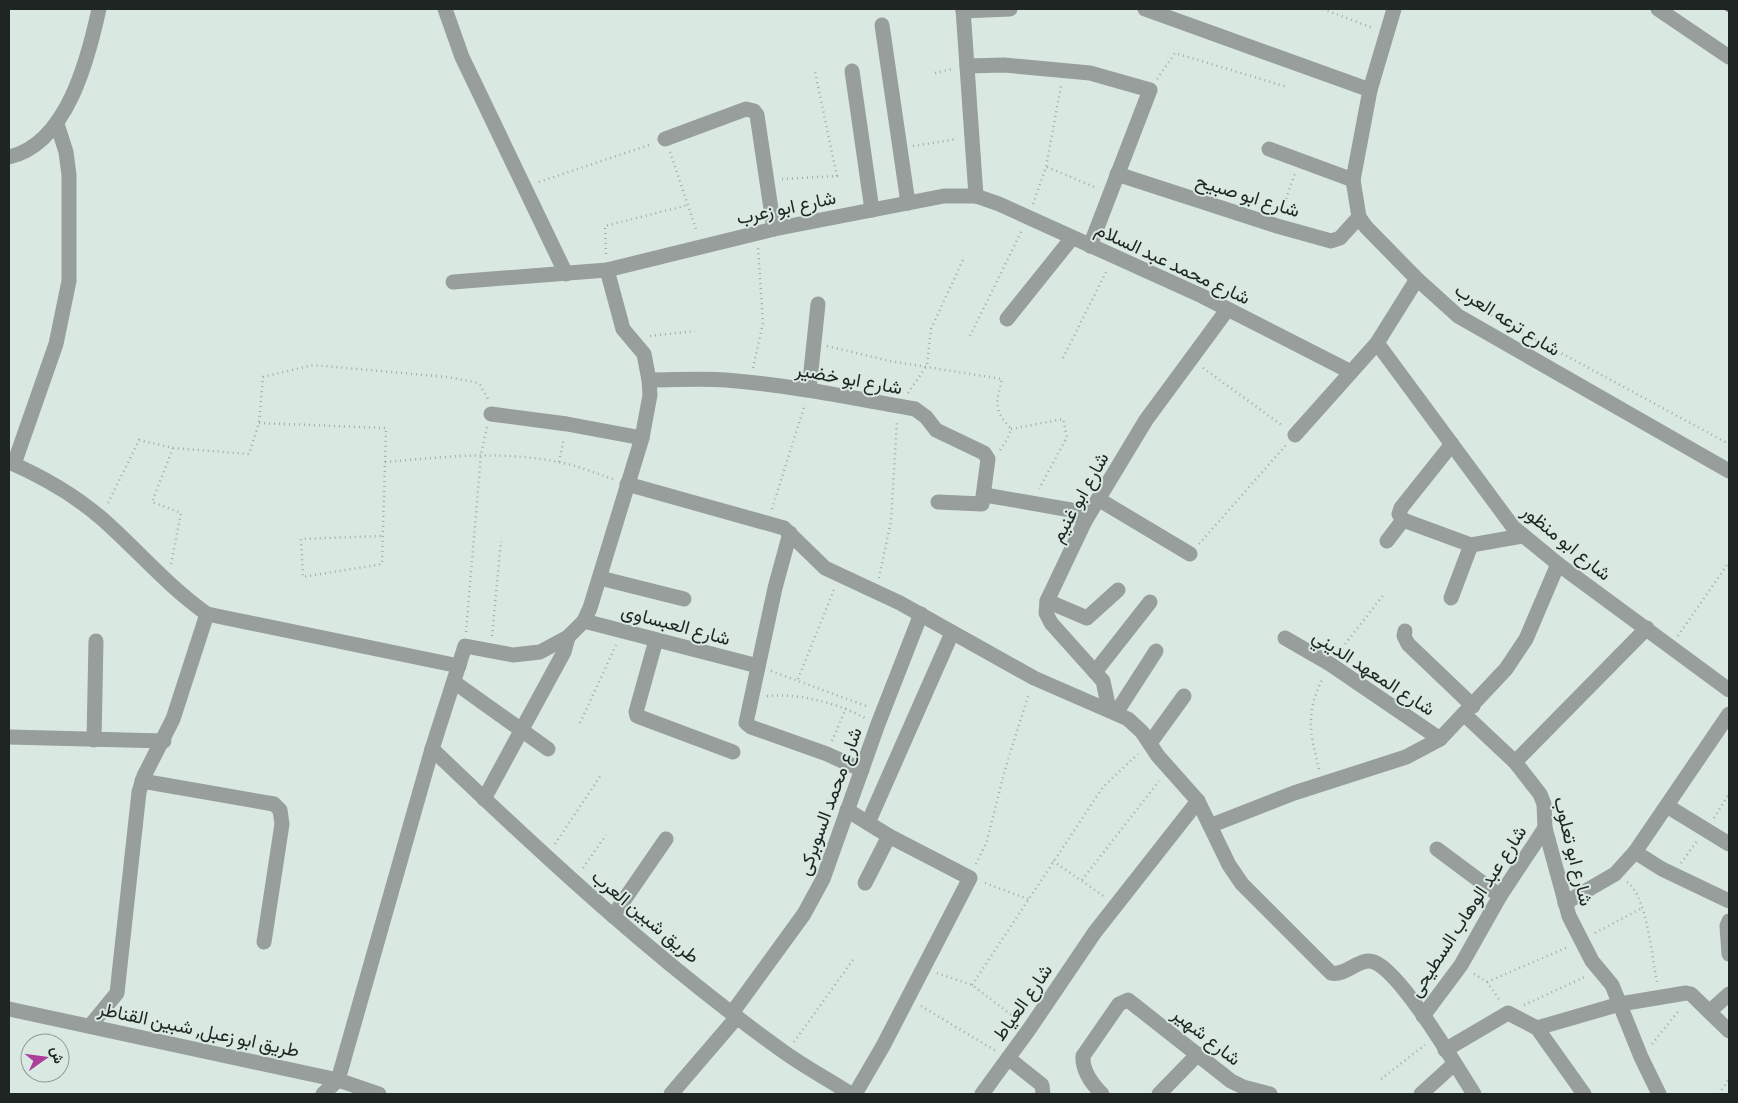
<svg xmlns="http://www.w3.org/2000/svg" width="1738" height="1103" font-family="Commissioner,Vazirmatn,sans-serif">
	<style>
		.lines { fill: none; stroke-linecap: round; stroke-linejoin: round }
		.stream { stroke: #8b6083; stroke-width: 4.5 }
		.path { stroke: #a0ada7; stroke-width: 2.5; stroke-dasharray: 1 4; stroke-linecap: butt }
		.minor { stroke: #979e9b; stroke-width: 15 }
		.labels { text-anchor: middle; stroke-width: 4; stroke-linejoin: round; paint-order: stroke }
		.street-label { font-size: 19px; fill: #1e2522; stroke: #d9e9e1 }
	</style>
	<rect width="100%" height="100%" fill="#d9e9e1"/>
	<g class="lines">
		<path class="stream" d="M1727,9L1729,10"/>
		<g class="path">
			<path d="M1323,9L1373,28"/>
			<path d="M935,73L953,69"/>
			<path d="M1157,79L1175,53L1287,87"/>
			<path d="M913,146L957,139"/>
			<path d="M670,152L697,232"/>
			<path d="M1047,167L1097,188"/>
			<path d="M782,179L837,176L815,72"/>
			<path d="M539,182L652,144"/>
			<path d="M1033,204L1046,167L1061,86"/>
			<path d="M1281,213L1295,173"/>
			<path d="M606,254L605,226L688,205"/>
			<path d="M1465,301L1729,444"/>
			<path d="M650,336L695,331"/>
			<path d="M970,336L1022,230"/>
			<path d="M827,346L890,361L1002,379C996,403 993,409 1011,429"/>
			<path d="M1063,358L1107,270"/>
			<path d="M753,368L763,323L758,247"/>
			<path d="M1203,368L1283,426"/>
			<path d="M908,393L927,365L931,329L963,260"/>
			<path d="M259,423L386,428L382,564L303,577L301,539L382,536"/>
			<path d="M1011,429L1063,419L1067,437L1039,489"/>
			<path d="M1000,450L1008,438L1011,429"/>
			<path d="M385,462C445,457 498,450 558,462C576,465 595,473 613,479"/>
			<path d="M559,462L564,438"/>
			<path d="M108,503L139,440L173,448L249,454L259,423L263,377L313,365L447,377L475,382L480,385L488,399"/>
			<path d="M772,509L805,404"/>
			<path d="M1199,544L1286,445"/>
			<path d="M171,564L181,513L152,502L173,448"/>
			<path d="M879,578L891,521L897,420"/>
			<path d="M466,632L481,454L487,427"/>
			<path d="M492,636L501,541"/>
			<path d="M1678,636L1729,562"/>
			<path d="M1339,652L1384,594"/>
			<path d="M771,671L869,707"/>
			<path d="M798,679L835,587"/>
			<path d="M767,696C800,693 837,703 865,718"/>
			<path d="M580,723L616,645"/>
			<path d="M832,741L846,708"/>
			<path d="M1319,769C1310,733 1305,713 1323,678"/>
			<path d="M1714,818L1729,794"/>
			<path d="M555,844L601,775"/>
			<path d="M1053,861L1105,897"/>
			<path d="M1681,863L1697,841"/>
			<path d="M976,864L987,841L1004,773L1029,693"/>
			<path d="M583,868L606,835"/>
			<path d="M1082,880L1159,781"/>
			<path d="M1627,882C1647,895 1652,959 1657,982"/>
			<path d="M985,883L1028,899"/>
			<path d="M1595,933L1642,908"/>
			<path d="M937,973L972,985L1018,1020"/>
			<path d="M1474,974L1487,982L1501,1002"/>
			<path d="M1487,982L1568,947"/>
			<path d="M972,985L1103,787L1138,754"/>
			<path d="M1524,1005L1587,976"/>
			<path d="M921,1006L996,1051"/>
			<path d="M794,1042L855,957"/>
			<path d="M1652,1044L1680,1009"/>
			<path d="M1381,1079L1425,1045"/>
			<path d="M1719,1094L1729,1079"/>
		</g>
		<g class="minor">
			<path d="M445,9L462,57L566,274"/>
			<path d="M963,9L976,196"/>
			<path d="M1145,9L1370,90"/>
			<path d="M1394,9L1370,90L1353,180L1359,217L1366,227L1417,279L1458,316L1729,471"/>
			<path d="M1658,9L1729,57"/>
			<path d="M963,11L1010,9"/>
			<path d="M882,25L908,203"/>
			<path d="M967,66L1004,65L1090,73L1150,90L1090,246"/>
			<path d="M852,71L872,210"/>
			<path d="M665,139L746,109L754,111L757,115L774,229"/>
			<path d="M1269,149L1353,180"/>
			<path d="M9,157C67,144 88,59 99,9"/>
			<path d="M1117,174L1277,226L1331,241L1340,238L1359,217"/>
			<path d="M453,282L607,270L774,229L944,196H976L999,204L1202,296L1351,372"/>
			<path d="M1007,319L1072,238"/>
			<path d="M1377,343L1513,527L1558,564L1729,690"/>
			<path d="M649,380C675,380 701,378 726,380C790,385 853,398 915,409L926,417L936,430L984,453L988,459L982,504L938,502"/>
			<path d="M809,390L818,304"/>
			<path d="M491,414L567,424L642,438"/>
			<path d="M1295,435L1377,343L1417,279"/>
			<path d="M9,462C41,476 73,494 100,517C137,549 165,584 207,614L173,719L144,776L139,792L117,993L90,1026"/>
			<path d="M14,464L56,344L69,281V175L66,152L57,124"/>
			<path d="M627,484L784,528L825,568L900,603L1034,678L1128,719L1142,732L1158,756L1198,801L1229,865L1242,884L1331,973C1346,977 1360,956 1374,962C1402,973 1456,1066 1474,1094"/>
			<path d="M985,495L1071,510L1085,521"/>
			<path d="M1098,499L1190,554"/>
			<path d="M1403,520L1471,545L1522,536"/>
			<path d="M1403,520L1399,514L1401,508L1452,444"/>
			<path d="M790,533L775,588L746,723L751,727L827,754L862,770"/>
			<path d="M1387,541L1403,520"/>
			<path d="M600,578L684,599"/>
			<path d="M1451,598L1471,545"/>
			<path d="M1047,601L1087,618L1118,590"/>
			<path d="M207,614L459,666"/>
			<path d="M584,621L758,666"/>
			<path d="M1405,631L1404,636L1408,644L1473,706"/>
			<path d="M1285,638L1330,664L1440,739"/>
			<path d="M656,640L636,712L637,716L733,752"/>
			<path d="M1095,672L1150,602"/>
			<path d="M454,682L548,749"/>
			<path d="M1109,709L1103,681L1051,623L1046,613L1047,601L1085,521L1146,420L1227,310"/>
			<path d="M1116,713L1156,651"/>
			<path d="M1465,715L1515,762L1647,628"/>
			<path d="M9,737L164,741"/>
			<path d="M94,740L96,641"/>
			<path d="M1150,743L1184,696"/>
			<path d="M432,749C544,856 658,962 784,1052C805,1067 829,1080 851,1094"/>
			<path d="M1515,762L1540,794L1544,804L1545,828L1569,916L1592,961L1612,985L1641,1057L1659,1094"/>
			<path d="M142,781L274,804L280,810L282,824L264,942"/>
			<path d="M484,799L564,652L568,637"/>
			<path d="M1667,806L1729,844"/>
			<path d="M847,810L889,836L970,878L883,1046L855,1094"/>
			<path d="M868,823L952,633"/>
			<path d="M1212,825L1294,793L1406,757L1440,739L1506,669L1526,639L1558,564"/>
			<path d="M1437,849L1500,896"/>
			<path d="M1635,852L1662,869L1729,901"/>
			<path d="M865,883L889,836"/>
			<path d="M1565,903L1615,874L1635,852L1729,714"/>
			<path d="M613,916L666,839"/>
			<path d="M1729,921L1727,926L1729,954"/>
			<path d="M9,1009L338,1080L379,1094"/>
			<path d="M1710,1011L1729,994"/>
			<path d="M732,1013L804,914L823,879L878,724L921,614"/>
			<path d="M1423,1016L1461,965L1500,896L1545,828"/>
			<path d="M1537,1028L1620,1004L1686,993L1691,994L1729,1031"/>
			<path d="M1445,1050L1508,1013L1537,1028L1584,1094"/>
			<path d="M1008,1058L1042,1085L1043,1094"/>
			<path d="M323,1094L338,1080L432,749L465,646L513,655L540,652L568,637L584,621L590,608L642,438L650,395L649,380L644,354L623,329L607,270"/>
			<path d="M671,1094L737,1017"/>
			<path d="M982,1094L1030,1028L1095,932L1198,801"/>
			<path d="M1102,1094C1092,1084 1082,1071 1083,1056L1119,1004L1128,1000L1231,1081L1243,1087L1270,1094"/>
			<path d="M1159,1094L1198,1054"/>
			<path d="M1421,1094L1454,1064"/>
		</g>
	</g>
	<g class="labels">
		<g class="street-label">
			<text transform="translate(1248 195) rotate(17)" y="7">شارع ابو صبيح</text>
			<text transform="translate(786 207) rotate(-12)" y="7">شارع ابو زعرب</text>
			<text transform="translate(1173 263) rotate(25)" y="7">شارع محمد عبد السلام</text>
			<text transform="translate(1508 319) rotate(32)" y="7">شارع ترعه العرب</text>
			<text transform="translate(849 378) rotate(10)" y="7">شارع ابو خضير</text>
			<text transform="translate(1079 497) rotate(-61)" y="7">شارع ابو غنيم</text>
			<text transform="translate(1567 542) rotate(39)" y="7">شارع ابو منظور</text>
			<text transform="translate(676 624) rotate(15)" y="7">شارع العبساوى</text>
			<text transform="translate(1374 672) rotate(33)" y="7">شارع المعهد الديني</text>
			<text transform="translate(829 801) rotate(-70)" y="7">شارع محمد السوبركى</text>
			<text transform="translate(1574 851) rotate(76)" y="7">شارع ابو تعلوب</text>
			<text transform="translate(1467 911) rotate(-57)" y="7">شارع عبد الوهاب السطيحى</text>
			<text transform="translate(646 916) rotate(40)" y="7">طريق شبين العرب</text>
			<text transform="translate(1022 1002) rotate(-55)" y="7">شارع العياط</text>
			<text transform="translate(199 1029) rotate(12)" y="7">طريق ابو زعبل, شبين القناطر</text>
			<text transform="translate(1207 1036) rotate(38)" y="7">شارع شهير</text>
		</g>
	</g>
	<rect width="1738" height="1103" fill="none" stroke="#1e2522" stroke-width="20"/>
	<g transform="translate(45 1058) rotate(76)"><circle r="24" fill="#d9e9e1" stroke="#8e9b95"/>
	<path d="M0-4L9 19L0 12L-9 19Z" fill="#ac3d9a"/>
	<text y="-8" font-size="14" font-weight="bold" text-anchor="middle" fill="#1e2522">ش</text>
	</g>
</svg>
